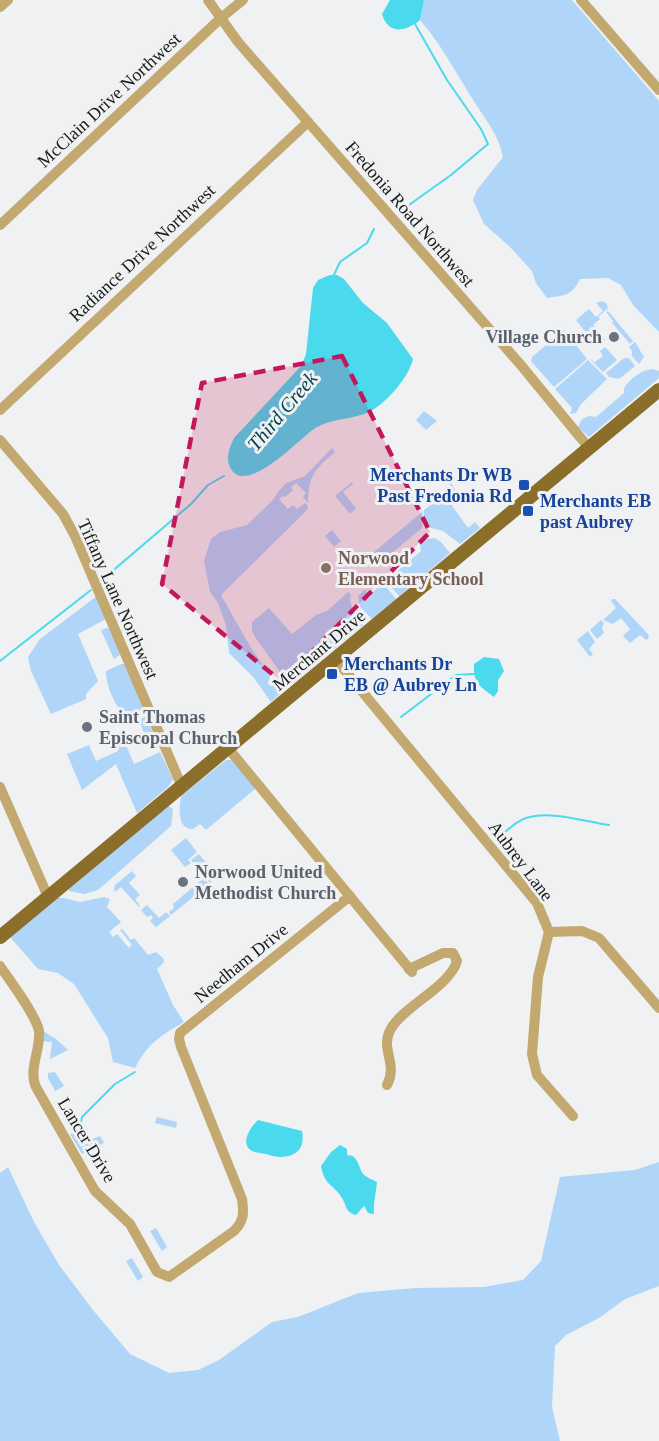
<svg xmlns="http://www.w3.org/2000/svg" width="659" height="1441" font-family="Georgia,serif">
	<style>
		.green { fill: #afd5f8 }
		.water { fill: #4bd9ed }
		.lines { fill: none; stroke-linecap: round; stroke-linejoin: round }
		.stream { stroke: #4bd9ed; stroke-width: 2 }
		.minor { stroke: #c3a86f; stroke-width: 10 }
		.major { stroke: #8a6e2a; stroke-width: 14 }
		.marked { fill: #c2185b; fill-opacity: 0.2; stroke: #c2185b; stroke-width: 4.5; stroke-dasharray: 12 8; stroke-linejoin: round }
		.worship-dot { fill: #6b7280; stroke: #eff1f2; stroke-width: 2 }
		.transit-dot { fill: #1a4fb4; stroke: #eff1f2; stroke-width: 2 }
		.education-dot { fill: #8d6e63; stroke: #eff1f2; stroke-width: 2 }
		.labels { text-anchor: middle; stroke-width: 6; stroke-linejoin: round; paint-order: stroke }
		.street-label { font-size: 18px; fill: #191a1a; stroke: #eff1f2 }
		.worship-label { font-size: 18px; font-weight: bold; fill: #5b616d; stroke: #eff1f2; text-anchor: start }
		.transit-label { font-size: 18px; font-weight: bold; fill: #164399; stroke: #eff1f2; text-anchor: start }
		.education-label { font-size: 18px; font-weight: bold; fill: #785e54; stroke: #eff1f2; text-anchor: start }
		.water-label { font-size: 20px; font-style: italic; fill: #00434b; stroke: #eff1f2 }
	</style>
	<rect width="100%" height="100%" fill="#eff1f2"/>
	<g class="green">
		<path d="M424,0H572L659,101V332L633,305L621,285L608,278L580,279C572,296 565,295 547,298L536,283L532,271L509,246L484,224L473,200L477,190L503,157C497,130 483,117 470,95C454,69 440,43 420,20Z"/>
		<path d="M602,301L606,303L608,308L598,317L600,319L593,325L605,340L597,347L576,320L589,309L596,317L603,311L596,303Z"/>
		<path d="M608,311L633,341L630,344L612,323L613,321L606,312Z"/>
		<path d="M564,330L587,359L554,387L531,361L532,357Z"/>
		<path d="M635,342L644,357L639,364L632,356V351L629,347Z"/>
		<path d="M605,347L617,360L603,372L590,359L595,362L603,356L600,351Z"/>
		<path d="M624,358H629L635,366L619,379L609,377L606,373Z"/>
		<path d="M588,360L607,379L581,404L576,413L570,414L572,408L555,389Z"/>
		<path d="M653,369L659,371V378L589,437L578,427L582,419L589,416L596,417L624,393V388C631,378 641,370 653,369Z"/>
		<path d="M424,411L437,421L426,430L416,420Z"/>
		<path d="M332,448L335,452C314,470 309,475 308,503L303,497L306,493L296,483L291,487L293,490L285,497L283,496L279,499L288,509L293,505L297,509L305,503L308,506L307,510L221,595L250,646L270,676L268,684L271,686L274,680L283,691L271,702L254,678L229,653L226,625L218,603L210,592L204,561L211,539L220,532L247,525L272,501L278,492L286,483L305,476Z"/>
		<path d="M449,478L455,490L446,497L468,528L475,522L480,528L460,544L443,531L424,526V510L452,488L447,480Z"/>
		<path d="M352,482L353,484L343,492L356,508L350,514L335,496Z"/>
		<path d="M415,503L423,512L422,528L375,567L367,564L368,557L422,512Z"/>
		<path d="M332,530L341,541L334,547L325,536Z"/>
		<path d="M434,538L441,542L450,553L399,596L386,581L421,551L420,544L427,539Z"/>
		<path d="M383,583L396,599L372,619L360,607L358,596L365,589L368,596Z"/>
		<path d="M348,592L351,594C348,608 357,614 363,625L290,686L255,637L252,631V622L269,608L292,634L316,615L327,611Z"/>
		<path d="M97,596L106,619L78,634L98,681L86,694V699L51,714L31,671L28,657L40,639Z"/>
		<path d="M612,599H615L648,634L649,638L646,640L640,635L630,643L623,636L630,629L621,618L613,624L603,620L616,608L611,601Z"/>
		<path d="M601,620L604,623L602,628L604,633L597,639L590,630Z"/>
		<path d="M107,628L110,629L121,654L114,659L101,630Z"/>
		<path d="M588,631L595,642L589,649L593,654L590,657L577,640Z"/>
		<path d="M121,664H125L143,707L141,710L128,715C116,712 105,683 106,671Z"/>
		<path d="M145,716L158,742L157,744C146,743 142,730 140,720Z"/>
		<path d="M121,733L134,764L160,752L173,779L168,787L137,813L116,764L82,790L67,754L89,745L96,761L118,751L114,741L111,742L110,738Z"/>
		<path d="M226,760H232L256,788L206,830L200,824L193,829C177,829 179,808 181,796Z"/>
		<path d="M168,806L173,809L171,826L98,890L84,894L69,891V889Z"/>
		<path d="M186,838L197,852L188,860L191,863L185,867L171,850Z"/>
		<path d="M199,854L217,876L210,883L191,860Z"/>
		<path d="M132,871L136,876L129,883L140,895L135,899L140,906L139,907L121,887L115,892L114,890L115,885Z"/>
		<path d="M204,878L209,884L171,915L169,912L174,908L173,904Z"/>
		<path d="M104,897L110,899L107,907L121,922L109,932L113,937L117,934L129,948L132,945L120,930L122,929L131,940L134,938L148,955L156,952L163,958L164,962L157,969L173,1005L184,1022C159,1037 149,1042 135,1068L113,1062L108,1038L74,984L58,973L38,969L10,937L57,898H64L80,902Z"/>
		<path d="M147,905L159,918L166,912L170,916L156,927L150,921L153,918L151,915L147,917L141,910Z"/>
		<path d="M43,1031L56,1039L68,1050L50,1059L52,1042L43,1041Z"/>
		<path d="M55,1072L64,1086L55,1091L48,1078V1073Z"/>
		<path d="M157,1117L177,1122L176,1128L155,1123Z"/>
		<path d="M82,1127L89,1140L100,1136L104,1143L82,1154L70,1134L78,1130L81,1147L84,1148L86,1141Z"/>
		<path d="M659,1162V1286L625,1299L599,1318L566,1335L555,1346L552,1407L560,1441H0V1173L8,1167L34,1222L59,1265L93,1310L130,1354L169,1373L198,1370L219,1360L272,1322L298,1317L358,1293L416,1288L484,1287L523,1280L541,1261L560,1177L635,1170Z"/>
		<path d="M156,1228L167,1247L162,1251L150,1231Z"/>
		<path d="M132,1258L143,1277L138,1281L126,1261Z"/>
	</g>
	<g class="water">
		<path d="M390,0H424L420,20C407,31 388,36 382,14Z"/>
		<path d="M330,275H337L344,279L363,303L387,323L413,359C409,377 387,402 371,411C354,420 330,418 314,429C300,438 247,496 231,469C225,459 229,448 234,438L302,365L306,354L313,288L318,280Z"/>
		<path d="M484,657L499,659L504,671L498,680V691L494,697C480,686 473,684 474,664Z"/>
		<path d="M258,1120L302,1131C307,1156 285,1161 266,1154C261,1153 256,1153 252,1151C239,1144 251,1126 258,1120Z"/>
		<path d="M340,1145L347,1149V1155C358,1155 358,1166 363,1174C366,1177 373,1180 377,1182C376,1193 373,1204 374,1214L368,1213L364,1206L356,1215C345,1212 347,1206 342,1198C333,1183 325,1187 321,1166L331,1152Z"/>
	</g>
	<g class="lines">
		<g class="stream">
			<path d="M409,205L451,175L488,144L481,129L447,80L415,24"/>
			<path d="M333,277L340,262L367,243L374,229"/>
			<path d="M103,579L191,504L208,485L224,476"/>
			<path d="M0,661L91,590"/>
			<path d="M401,717L456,675L474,674"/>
			<path d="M499,837C508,830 518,819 530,817C552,811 587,822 609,825"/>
			<path d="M83,1146L80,1127L82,1117L115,1084L135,1072"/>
		</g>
		<g class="minor">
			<path d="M208,0L238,42L520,364L589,448"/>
			<path d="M581,0L659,90"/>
			<path d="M0,7L8,0"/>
			<path d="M0,225L221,18L243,0"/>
			<path d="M0,410L308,122"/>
			<path d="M0,440L63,514L75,536L182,787"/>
			<path d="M336,660L537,903L549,932L538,977L532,1054L537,1075L573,1116"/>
			<path d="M228,748L412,972"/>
			<path d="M0,787L48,897"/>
			<path d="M549,932L582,931L599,938L659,1008"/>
			<path d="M0,966C10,981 36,1015 39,1031C41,1049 28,1070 36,1087L95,1191L130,1224L157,1272L169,1277L234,1231C244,1221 244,1213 242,1199L181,1047L179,1039L180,1033L350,896"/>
			<path d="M387,1085C399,1062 378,1049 392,1027C406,1005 450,986 457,961L453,953H443L409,969"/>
		</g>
		<path class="major" d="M0,937L659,390"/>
	</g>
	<path class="marked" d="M342,356L430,532L282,682L162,584L202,383Z"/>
	<g class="worship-dot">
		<circle cx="614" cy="337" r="6"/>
		<circle cx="87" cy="727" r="6"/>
		<circle cx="183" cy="882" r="6"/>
	</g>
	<g class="transit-dot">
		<rect x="518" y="479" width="12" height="12" rx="3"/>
		<rect x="522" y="505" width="12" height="12" rx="3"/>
		<rect x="326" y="668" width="12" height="12" rx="3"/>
	</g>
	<circle class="education-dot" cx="326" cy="568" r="6"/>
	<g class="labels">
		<g class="street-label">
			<text transform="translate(109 100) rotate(-43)" y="6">McClain Drive Northwest</text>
			<text transform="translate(410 214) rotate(49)" y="6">Fredonia Road Northwest</text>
			<text transform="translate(142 253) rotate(-43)" y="6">Radiance Drive Northwest</text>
			<text transform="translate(118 599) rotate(66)" y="6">Tiffany Lane Northwest</text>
			<text transform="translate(319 650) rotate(-40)" y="6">Merchant Drive</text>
			<text transform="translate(521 861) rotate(53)" y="6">Aubrey Lane</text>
			<text transform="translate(241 963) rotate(-39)" y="6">Needham Drive</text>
			<text transform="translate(87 1140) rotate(59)" y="6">Lancer Drive</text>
		</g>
		<g class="worship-label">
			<text x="602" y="343" text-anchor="end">Village Church</text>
			<text x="99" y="723">Saint Thomas<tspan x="99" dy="21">Episcopal Church</tspan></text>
			<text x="195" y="878">Norwood United<tspan x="195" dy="21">Methodist Church</tspan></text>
		</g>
		<g class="transit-label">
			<text x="512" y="481" text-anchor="end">Merchants Dr WB<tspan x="512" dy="21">Past Fredonia Rd</tspan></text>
			<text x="540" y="507">Merchants EB<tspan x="540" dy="21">past Aubrey</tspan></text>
			<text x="344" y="670">Merchants Dr<tspan x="344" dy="21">EB @ Aubrey Ln</tspan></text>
		</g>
		<g class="education-label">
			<text x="338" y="564">Norwood<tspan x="338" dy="21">Elementary School</tspan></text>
		</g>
		<g class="water-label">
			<text transform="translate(282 411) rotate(-50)" y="7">Third Creek</text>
		</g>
	</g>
</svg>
